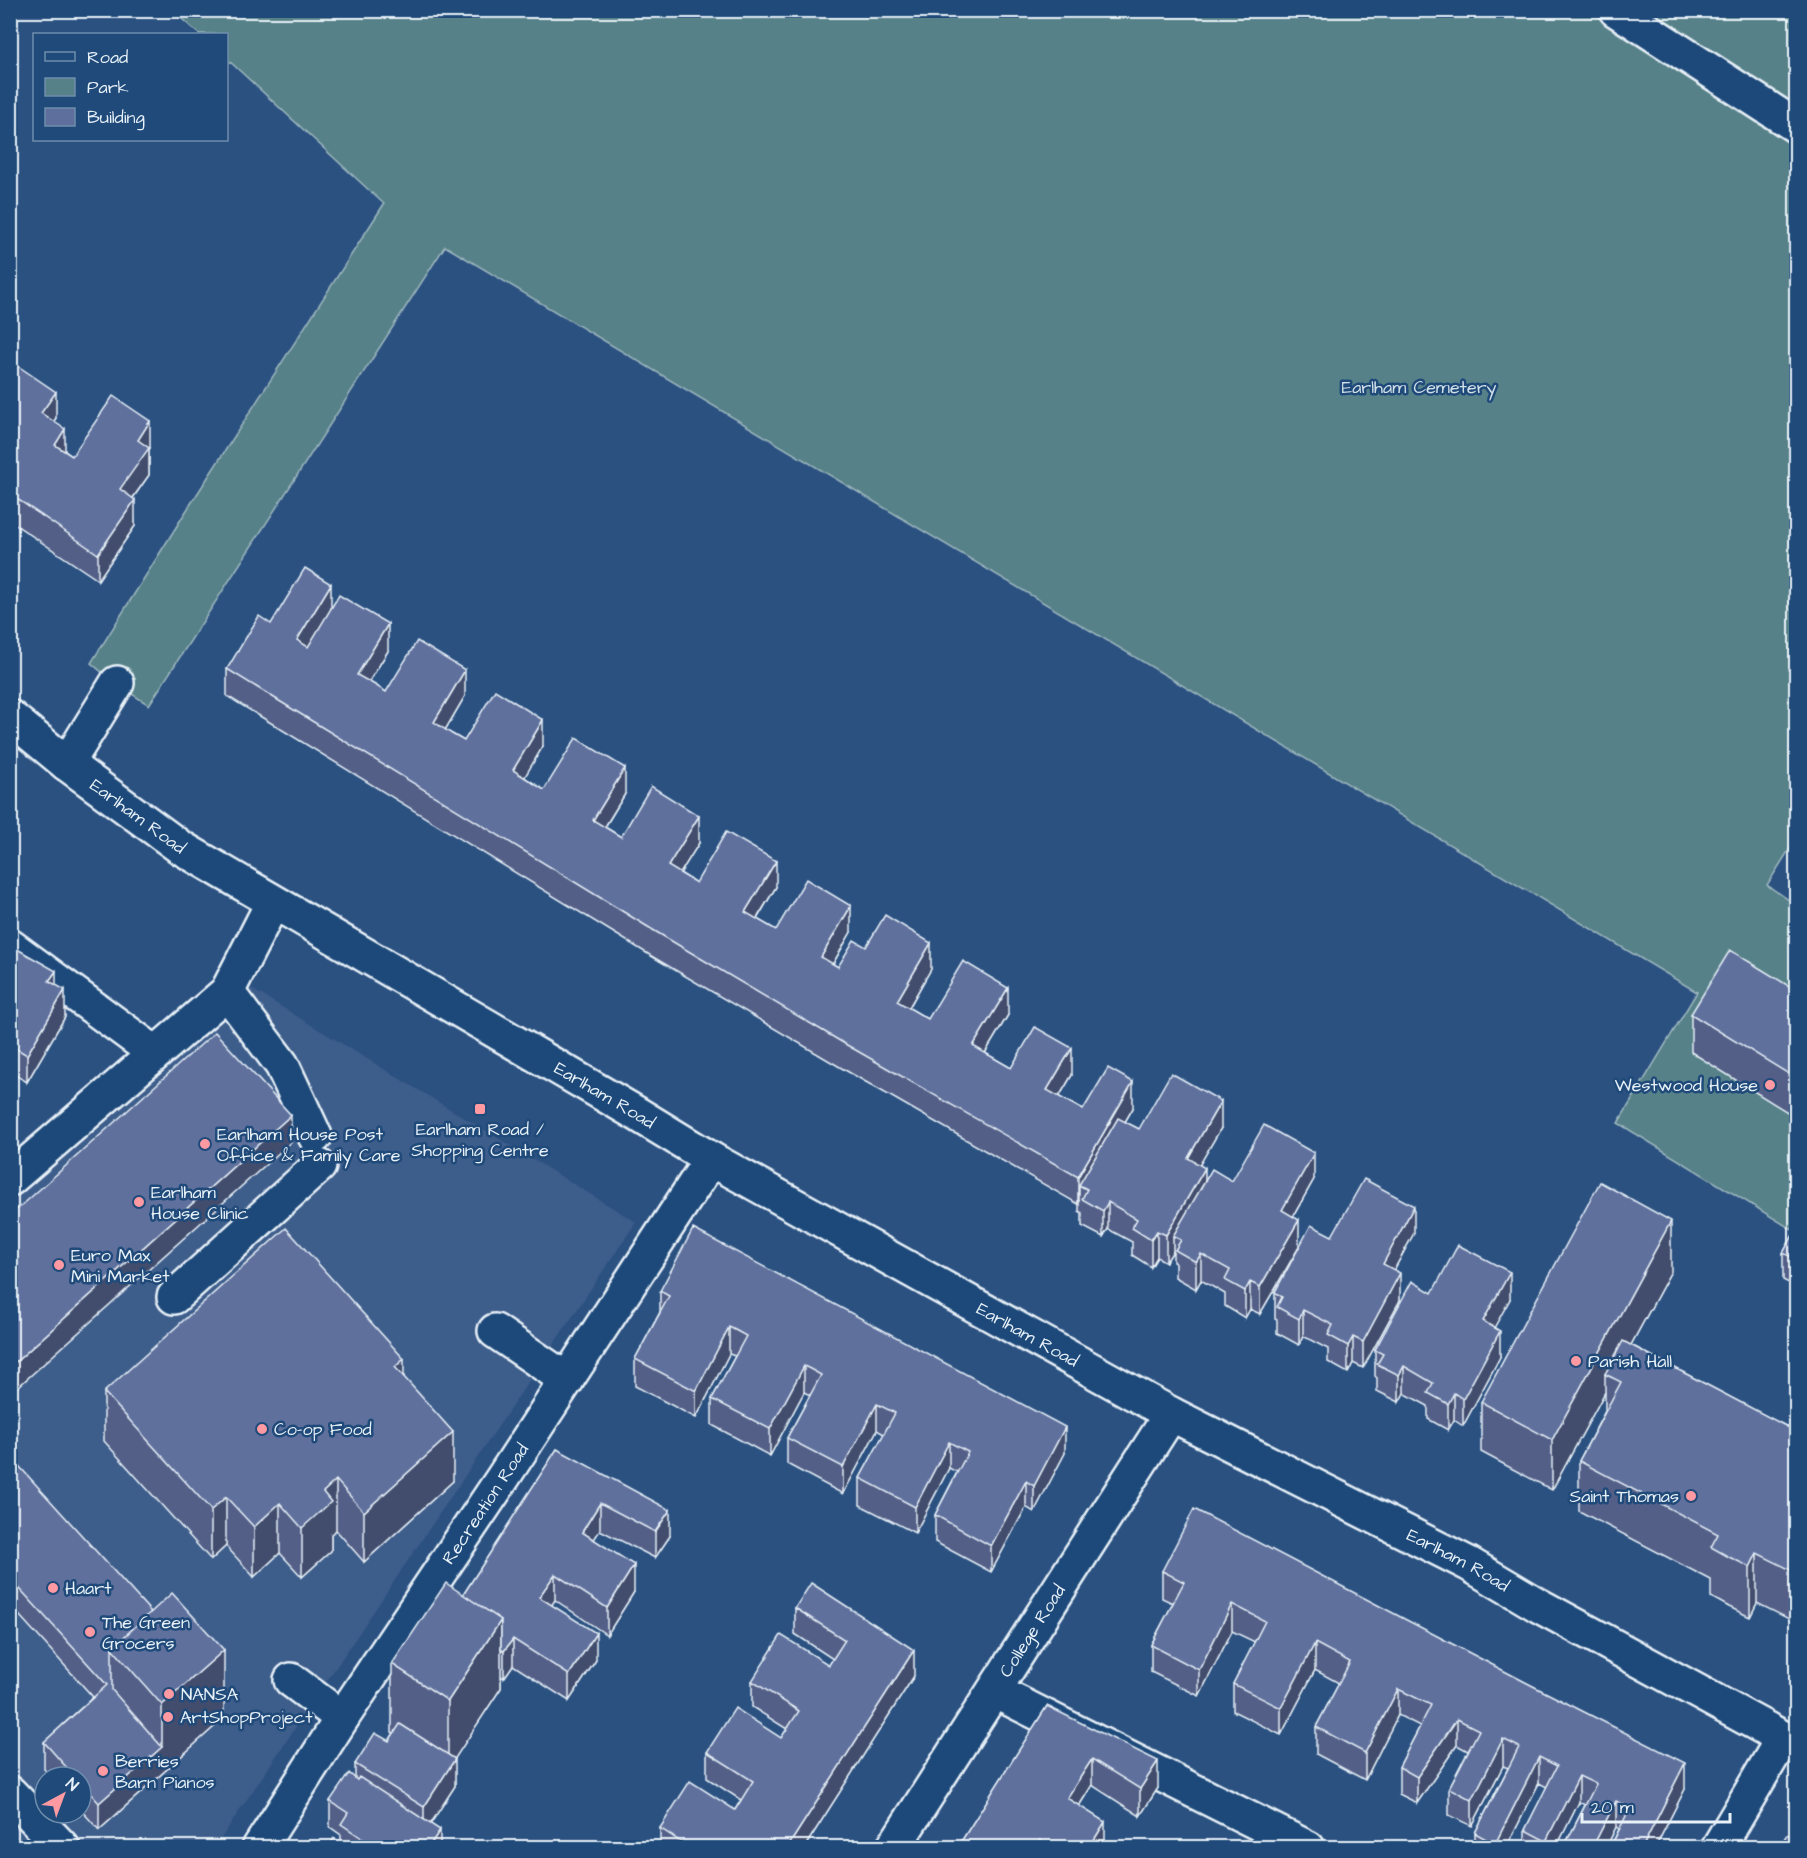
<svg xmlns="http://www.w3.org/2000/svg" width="1807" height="1858" font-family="'Architects Daughter',sans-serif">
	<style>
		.built { fill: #3e5d8b; fill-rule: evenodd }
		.green { fill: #578188; stroke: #a0b9c0; stroke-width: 1.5 }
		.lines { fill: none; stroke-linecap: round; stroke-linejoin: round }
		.minor-casing { stroke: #e8f1f8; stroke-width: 38 }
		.major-casing { stroke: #e8f1f8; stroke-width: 38 }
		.minor { stroke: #1f4a7a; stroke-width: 33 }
		.major { stroke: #1f4a7a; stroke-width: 33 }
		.wall { fill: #525f87; stroke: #e8f1f8; stroke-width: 1.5 }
		.shaded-wall { fill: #424e6e; stroke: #e8f1f8; stroke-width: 1.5 }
		.building { fill: #5f6f9d; stroke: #e8f1f8; stroke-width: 1.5 }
		.poi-dot { fill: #ff9aa2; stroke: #1f4a7a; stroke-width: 2 }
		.labels { text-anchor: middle; stroke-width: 5; stroke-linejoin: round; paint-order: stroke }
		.park-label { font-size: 18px; fill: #d2e0e7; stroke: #1f4a7a }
		.street-label { font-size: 18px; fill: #e8f1f8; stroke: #1f4a7a }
		.poi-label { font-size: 18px; fill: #e8f1f8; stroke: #1f4a7a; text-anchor: start }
	</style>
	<rect width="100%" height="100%" fill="#2b5181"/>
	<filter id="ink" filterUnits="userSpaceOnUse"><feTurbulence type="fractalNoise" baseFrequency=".0167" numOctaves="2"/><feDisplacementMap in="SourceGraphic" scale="12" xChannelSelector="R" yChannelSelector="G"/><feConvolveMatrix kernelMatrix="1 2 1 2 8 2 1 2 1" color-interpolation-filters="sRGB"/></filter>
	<g filter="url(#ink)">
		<path class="built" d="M224,972L636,1222L215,1847L11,1848V1152ZM45,1777H81V1813H45Z"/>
		<path class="green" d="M173,11H1796V839L1767,885L1796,905V1232L1618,1123L1697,992L445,246L149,705L116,684L91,663L183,516L384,204L227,59L226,34H199Z"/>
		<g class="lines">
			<g class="minor-casing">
				<g id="minor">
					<path d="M1616,10L1796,126"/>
					<path d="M67,764L117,683"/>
					<path d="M10,946L155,1053"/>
					<path d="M227,992L282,1065L315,1136"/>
					<path d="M10,1179L227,992L273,902"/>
					<path d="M174,1297L319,1166"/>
					<path d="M495,1331L567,1380"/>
					<path d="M291,1680L342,1718"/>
					<path d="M994,1691L1308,1848"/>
					<path d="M10,1793L63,1848"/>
					<path id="s1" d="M259,1848L342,1718L502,1479L711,1159"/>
					<path id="s2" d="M893,1848L1171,1414"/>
					<path d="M1718,1848L1783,1738"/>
				</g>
			</g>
			<g class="major-casing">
				<g id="major">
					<path id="s3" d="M10,717L67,764L180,847L634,1112L711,1159L1171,1414L1469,1564L1538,1605L1796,1745"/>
				</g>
			</g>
			<use href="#minor" class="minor"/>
			<use href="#major" class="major"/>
		</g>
		<g class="wall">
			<path d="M10,371L56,418L54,421L65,451L72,456L150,448L149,450V475L133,498L135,526L98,580L10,521Z"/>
			<path d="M331,610L388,651L369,682L386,692L465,696L445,730L464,741L543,746L524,777L544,790L625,794L605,827L621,837L699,843L680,873L696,883L776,887L757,919L776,930L851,932L833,964L838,967L866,947L931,969L909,1008L928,1019L1008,1015L985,1053L1011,1068L1072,1075L1059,1097L1083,1110L1133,1108L1125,1122L1139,1129L1221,1128L1199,1165L1205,1180L1232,1181L1314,1179L1293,1217L1299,1247L1260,1314L1250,1309L1245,1318L1225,1306V1294L1201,1280L1196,1289L1175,1277V1263L1173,1262V1251L1166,1262L1157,1257L1151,1267L1132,1255V1242L1108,1229L1103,1237L1082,1226V1213L1079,1211V1201L1078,1204L845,1070L653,957L227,696V669L271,624Z"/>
			<path d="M10,945L56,985L65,1017L27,1082L10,1072Z"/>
			<path d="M1797,991V1118L1691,1052V1014Z"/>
			<path d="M1796,1230L1797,1287L1783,1280V1253Z"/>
			<path d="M1414,1233L1394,1270L1400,1300L1363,1368L1353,1363L1348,1373L1328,1362V1349L1303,1336L1299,1345L1277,1333V1320L1275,1319V1292L1332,1236Z"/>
			<path d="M1671,1271L1631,1345L1797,1432V1623L1757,1603L1750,1617L1729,1607L1711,1597V1580L1579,1511V1461L1605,1411V1392L1552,1490L1481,1452V1402Z"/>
			<path d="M660,1291L1065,1453L1034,1512L1026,1507L991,1572L935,1542V1515L957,1472L949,1468L915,1533L860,1505V1478L884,1434L877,1430L843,1494L787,1464V1438L810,1395L804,1392L770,1456L712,1425V1399L735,1356L729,1354L696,1418L635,1386V1359L660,1312Z"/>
			<path d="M1432,1293L1510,1299L1494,1327L1500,1357L1463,1426L1454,1420L1448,1430L1428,1419V1406L1404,1393L1399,1402L1377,1391V1378L1375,1376V1350Z"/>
			<path d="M404,1378L453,1481L364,1562L336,1530L331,1534V1551L302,1577L280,1553L254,1577L226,1546L211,1560L104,1441V1392Z"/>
			<path d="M557,1449L670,1536L655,1558L600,1530L594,1539L634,1592L607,1635L555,1600L551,1605L596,1660L569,1701L513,1665L504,1678L501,1676V1688L454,1759L455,1786L430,1824L440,1848H328L341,1843V1835L330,1827V1801L355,1778V1764L389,1741L394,1733L392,1732V1664L463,1595Z"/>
			<path d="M10,1456L224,1718L99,1830L81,1810V1777H51L44,1769V1742L93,1697L10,1605Z"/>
			<path d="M1162,1571L1685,1789L1655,1848H1610L1619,1829L1616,1827L1606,1848H1566V1843L1585,1805L1579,1802L1556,1848H1525V1830L1547,1787L1539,1783L1506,1848H1475V1833L1508,1768L1503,1766L1472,1826L1449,1815V1788L1468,1751L1457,1745L1417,1803L1399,1794V1767L1420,1726L1398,1715L1365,1780L1316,1754V1727L1339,1683L1315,1670L1281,1735L1233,1711V1684L1255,1642L1232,1631L1199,1696L1151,1672V1645L1173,1603L1162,1598Z"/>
			<path d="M795,1608L914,1676L804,1848H660V1828L735,1810L741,1800L707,1778V1752L781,1738L787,1729L752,1707V1681L829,1665L833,1659L795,1634Z"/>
			<path d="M1047,1706L1158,1788L1140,1816L1092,1785L1079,1806L1105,1848H957Z"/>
		</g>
		<g class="shaded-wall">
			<path d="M56,392V418L41,440V413Z"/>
			<path d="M150,421V448L149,450V475L120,516V489L138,440Z"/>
			<path d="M65,429V456L55,445Z"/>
			<path d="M135,500V526L98,580V554Z"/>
			<path d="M331,584V611L297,666V640Z"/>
			<path d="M388,624V651L357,701V675Z"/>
			<path d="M465,670V696L434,749V722Z"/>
			<path d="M543,720V746L513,797V770Z"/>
			<path d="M625,768V794L593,846V820Z"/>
			<path d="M699,816V843L668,893V866Z"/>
			<path d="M776,861V887L745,938V912Z"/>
			<path d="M851,906V932L821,984V957Z"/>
			<path d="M931,943V969L897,1028V1001Z"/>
			<path d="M56,971V998L49,981Z"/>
			<path d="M1008,988V1015L973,1073V1046Z"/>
			<path d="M65,990V1017L27,1082V1055Z"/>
			<path d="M1072,1048V1075L1047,1117V1090Z"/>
			<path d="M1133,1082V1108L1086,1189L1079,1185V1201L1078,1204V1177Z"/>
			<path d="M1221,1101V1128L1188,1185V1158Z"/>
			<path d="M291,1115V1142L10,1394V1367Z"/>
			<path d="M1314,1153V1179L1282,1236V1210Z"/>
			<path d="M1205,1168V1195L1173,1236V1251L1166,1262V1235Z"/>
			<path d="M1108,1202V1229L1103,1237V1211Z"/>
			<path d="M1414,1206V1233L1383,1290V1264Z"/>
			<path d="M1299,1220V1247L1260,1314V1287Z"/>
			<path d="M1671,1221V1271L1613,1378L1605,1374V1392L1552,1490V1440Z"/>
			<path d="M1157,1231V1257L1151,1267V1240Z"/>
			<path d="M1201,1254V1280L1196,1289V1262Z"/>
			<path d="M1510,1272V1299L1483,1348V1321Z"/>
			<path d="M1400,1273V1300L1363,1368V1342Z"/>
			<path d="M1250,1282V1309L1245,1318V1291Z"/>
			<path d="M1303,1310V1336L1299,1345V1319Z"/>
			<path d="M729,1327V1354L696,1418V1391Z"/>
			<path d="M1500,1331V1357L1463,1426V1399Z"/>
			<path d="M1353,1337V1363L1348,1373V1346Z"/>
			<path d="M404,1359V1409L395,1367Z"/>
			<path d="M804,1366V1392L770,1456V1429Z"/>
			<path d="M1404,1366V1393L1399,1402V1375Z"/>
			<path d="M1454,1393V1420L1448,1430V1404Z"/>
			<path d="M877,1404V1430L843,1494V1467Z"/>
			<path d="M1065,1427V1453L1034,1512V1486Z"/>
			<path d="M453,1432V1481L364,1562V1512Z"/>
			<path d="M949,1442V1468L915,1533V1507Z"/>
			<path d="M336,1480V1530L331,1534V1551L302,1577V1528L323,1492Z"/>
			<path d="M1026,1481V1507L991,1572V1546Z"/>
			<path d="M226,1497V1546L211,1560V1510Z"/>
			<path d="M280,1503V1553L254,1577V1527Z"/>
			<path d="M600,1503V1530L582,1558V1532Z"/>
			<path d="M670,1510V1536L655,1558V1532Z"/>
			<path d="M1757,1553V1603L1750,1617V1567Z"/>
			<path d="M634,1565V1592L607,1635V1608Z"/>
			<path d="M555,1574V1600L539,1624V1597Z"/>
			<path d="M1232,1604V1631L1199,1696V1670Z"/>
			<path d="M501,1620V1688L448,1769V1701Z"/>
			<path d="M596,1633V1660L569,1701V1675Z"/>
			<path d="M513,1639V1665L504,1678V1651Z"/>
			<path d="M1315,1643V1670L1281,1735V1708Z"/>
			<path d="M224,1650V1718L99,1830V1803L162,1747V1705Z"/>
			<path d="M914,1650V1676L804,1848H787Z"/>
			<path d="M1398,1689V1715L1365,1780V1753Z"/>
			<path d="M1457,1719V1745L1417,1803V1777Z"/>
			<path d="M1503,1739V1766L1472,1826V1800Z"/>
			<path d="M1539,1757V1783L1506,1848H1495V1844Z"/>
			<path d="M455,1759V1786L424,1834V1807Z"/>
			<path d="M1092,1759V1785L1067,1825V1798Z"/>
			<path d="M1158,1761V1788L1140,1816V1789Z"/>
			<path d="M1685,1763V1789L1655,1848H1642Z"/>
			<path d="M1579,1776V1802L1556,1848H1546V1841Z"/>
			<path d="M1616,1801V1827L1606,1848H1592Z"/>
			<path d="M1105,1822V1848H1089Z"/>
			<path d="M440,1830V1848H428Z"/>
			<path d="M1040,1840V1848H1036Z"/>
		</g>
		<g class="building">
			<path d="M15,364L56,392L41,413L65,429L55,445L72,456L113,396L150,421L138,440L149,448L120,489L135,500L98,554L10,494V371Z"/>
			<path d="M305,568L331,584L297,640L308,647L339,595L388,624L357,675L375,685L386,692L417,641L465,670L434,722L452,734L464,741L495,690L543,720L513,770L544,790L576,738L625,768L593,820L621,837L651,786L699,816L668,866L696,883L726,832L776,861L745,912L776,930L806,879L851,906L821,957L838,967L854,940L866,947L885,915L931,943L897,1001L928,1019L963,961L1008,988L973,1046L1011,1068L1035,1027L1072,1048L1047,1090L1083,1110L1108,1068L1133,1082L1078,1177L845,1044L653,930L227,669L259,616L271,624Z"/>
			<path d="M10,945L56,971L49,981L65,990L27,1055L10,1045Z"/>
			<path d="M1730,950L1797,991V1079L1691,1014Z"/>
			<path d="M215,1032L291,1115L10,1367V1216Z"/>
			<path d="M1171,1073L1221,1101L1188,1158L1205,1168L1166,1235L1157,1231L1151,1240L1132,1228L1137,1219L1108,1202L1103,1211L1082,1199L1087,1189L1079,1185L1118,1118L1139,1129Z"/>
			<path d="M1264,1125L1314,1153L1282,1210L1299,1220L1260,1287L1250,1282L1245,1291L1225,1280L1230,1270L1201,1254L1196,1262L1175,1250L1181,1240L1173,1236L1212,1169L1232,1181Z"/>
			<path d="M1364,1179L1414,1206L1383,1264L1400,1273L1363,1342L1353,1337L1348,1346L1328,1335L1333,1325L1303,1310L1299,1319L1277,1307L1282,1297L1275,1292L1311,1225L1332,1236Z"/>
			<path d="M1600,1182L1671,1221L1552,1440L1481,1402Z"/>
			<path d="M286,1228L404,1359L395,1367L453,1432L364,1512L336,1480L323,1492L331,1502L302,1528L280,1503L254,1527L226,1497L211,1510L104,1392Z"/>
			<path d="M693,1229L1065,1427L1034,1486L1026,1481L991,1546L935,1515L968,1452L949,1442L915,1507L860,1478L895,1413L877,1404L843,1467L787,1438L821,1375L810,1369L804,1366L770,1429L712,1399L746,1336L735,1330L729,1327L696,1391L635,1359L669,1296L660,1291Z"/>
			<path d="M1796,1230L1797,1231V1260L1783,1253Z"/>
			<path d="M1458,1245L1510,1272L1483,1321L1500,1331L1463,1399L1454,1393L1448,1404L1428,1393L1433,1383L1404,1366L1399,1375L1377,1364L1383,1354L1375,1350L1412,1281L1432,1293Z"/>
			<path d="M1623,1341L1797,1432V1573L1757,1553L1750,1567L1729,1557L1711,1547L1718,1534L1579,1461L1621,1382L1605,1374Z"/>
			<path d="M557,1449L670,1510L655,1532L600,1503L590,1519L582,1532L634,1565L607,1608L555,1574L539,1597L596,1633L569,1675L513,1639L504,1651L501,1649V1620L463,1595Z"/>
			<path d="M10,1456L151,1612L112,1648V1690L162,1747L99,1803L81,1783V1777H75L44,1742L107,1685L10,1578Z"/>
			<path d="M1194,1509L1531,1685L1685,1763L1642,1848H1610L1630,1808L1616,1801L1592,1848H1574L1566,1843L1596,1784L1579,1776L1546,1841L1525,1830L1557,1766L1539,1757L1495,1844L1475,1833L1519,1747L1503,1739L1472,1800L1449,1788L1479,1730L1457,1719L1417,1777L1399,1767L1431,1705L1398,1689L1365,1753L1316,1727L1350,1662L1315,1643L1281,1708L1233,1684L1265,1621L1232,1604L1199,1670L1151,1645L1184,1582L1162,1571Z"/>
			<path d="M446,1583L501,1620L448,1701L392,1664Z"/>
			<path d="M811,1583L914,1650L787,1848H690L660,1828L690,1781L735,1810L753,1781L707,1752L735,1708L781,1738L799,1711L752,1681L781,1635L829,1665L845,1640L795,1608Z"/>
			<path d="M172,1593L224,1650L162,1705L112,1648Z"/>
			<path d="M1047,1706L1158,1761L1140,1789L1092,1759L1067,1798L1105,1822L1089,1848H1051L1040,1840L1036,1848H957Z"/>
			<path d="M400,1724L455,1759L424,1807L355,1764L375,1733L389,1741Z"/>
			<path d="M349,1773L357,1780L359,1777L440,1830L428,1848H377L341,1824L348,1813L330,1801Z"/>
			<path d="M1787,1834L1797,1839V1848H1779Z"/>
			<path d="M334,1838L348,1848H328Z"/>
		</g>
	</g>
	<g class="poi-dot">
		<circle cx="1770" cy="1085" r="6"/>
		<rect x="474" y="1103" width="12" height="12" rx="3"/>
		<circle cx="205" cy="1144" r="6"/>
		<circle cx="139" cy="1202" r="6"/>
		<circle cx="59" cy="1265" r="6"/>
		<circle cx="1576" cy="1361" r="6"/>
		<circle cx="262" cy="1429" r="6"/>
		<circle cx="1691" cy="1496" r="6"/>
		<circle cx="53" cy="1588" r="6"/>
		<circle cx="90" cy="1632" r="6"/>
		<circle cx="169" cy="1694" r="6"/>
		<circle cx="168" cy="1717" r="6"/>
		<circle cx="103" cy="1771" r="6"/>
	</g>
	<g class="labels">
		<g class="park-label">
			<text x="1419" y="393">Earlham Cemetery</text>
		</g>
		<g class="street-label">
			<text dy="6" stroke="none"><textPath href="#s3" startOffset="162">Earlham Road</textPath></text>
			<text dy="6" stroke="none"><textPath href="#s3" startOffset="706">Earlham Road</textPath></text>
			<text dy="6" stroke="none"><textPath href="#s3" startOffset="1192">Earlham Road</textPath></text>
			<text dy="6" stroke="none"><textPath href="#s1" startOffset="412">Recreation Road</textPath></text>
			<text dy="6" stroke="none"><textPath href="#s3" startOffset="1678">Earlham Road</textPath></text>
			<text dy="6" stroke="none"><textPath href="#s2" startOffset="258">College Road</textPath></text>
		</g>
		<g class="poi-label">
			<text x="1758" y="1091" text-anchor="end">Westwood House</text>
			<text x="480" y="1135" text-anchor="middle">Earlham Road /<tspan x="480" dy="21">Shopping Centre</tspan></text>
			<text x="217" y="1140">Earlham House Post<tspan x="217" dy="21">Office &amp; Family Care</tspan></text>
			<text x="151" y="1198">Earlham<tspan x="151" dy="21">House Clinic</tspan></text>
			<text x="71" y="1261">Euro Max<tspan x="71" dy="21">Mini Market</tspan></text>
			<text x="1588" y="1367">Parish Hall</text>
			<text x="274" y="1435">Co-op Food</text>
			<text x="1679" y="1502" text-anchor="end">Saint Thomas</text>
			<text x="65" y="1594">Haart</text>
			<text x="102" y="1628">The Green<tspan x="102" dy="21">Grocers</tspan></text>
			<text x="181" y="1700">NANSA</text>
			<text x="180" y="1723">ArtShopProject</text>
			<text x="115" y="1767">Berries<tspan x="115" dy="21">Barn Pianos</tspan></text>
		</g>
	</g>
	<rect width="1807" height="1858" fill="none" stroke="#1f4a7a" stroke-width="36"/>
	<rect x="18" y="18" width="1771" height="1822" fill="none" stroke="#e8f1f8" stroke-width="2" filter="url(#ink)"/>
	<rect x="33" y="33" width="195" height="108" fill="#1f4a7a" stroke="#6f8dac" stroke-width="1.5"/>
	<rect x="45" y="52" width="30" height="9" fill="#1f4a7a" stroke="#6f8dac" stroke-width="1.5"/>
	<text x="87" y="63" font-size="18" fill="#e8f1f8">Road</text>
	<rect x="45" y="78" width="30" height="18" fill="#578188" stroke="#6f8dac" stroke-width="1.5"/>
	<text x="87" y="93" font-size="18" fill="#e8f1f8">Park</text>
	<rect x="45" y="108" width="30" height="18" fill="#5f6f9d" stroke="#6f8dac" stroke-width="1.5"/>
	<text x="87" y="123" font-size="18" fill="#e8f1f8">Building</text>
	<g transform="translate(63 1795) rotate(41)"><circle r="28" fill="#1f4a7a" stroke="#6f8dac" stroke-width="1.5"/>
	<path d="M0-4.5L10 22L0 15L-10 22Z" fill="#ff9aa2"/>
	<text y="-9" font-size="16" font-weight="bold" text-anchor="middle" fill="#e8f1f8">N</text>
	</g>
	<path d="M1582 1813v9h148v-9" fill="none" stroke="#e8f1f8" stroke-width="3"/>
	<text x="1591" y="1813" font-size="18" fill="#e8f1f8" stroke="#1f4a7a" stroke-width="4.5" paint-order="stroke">20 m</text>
</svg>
